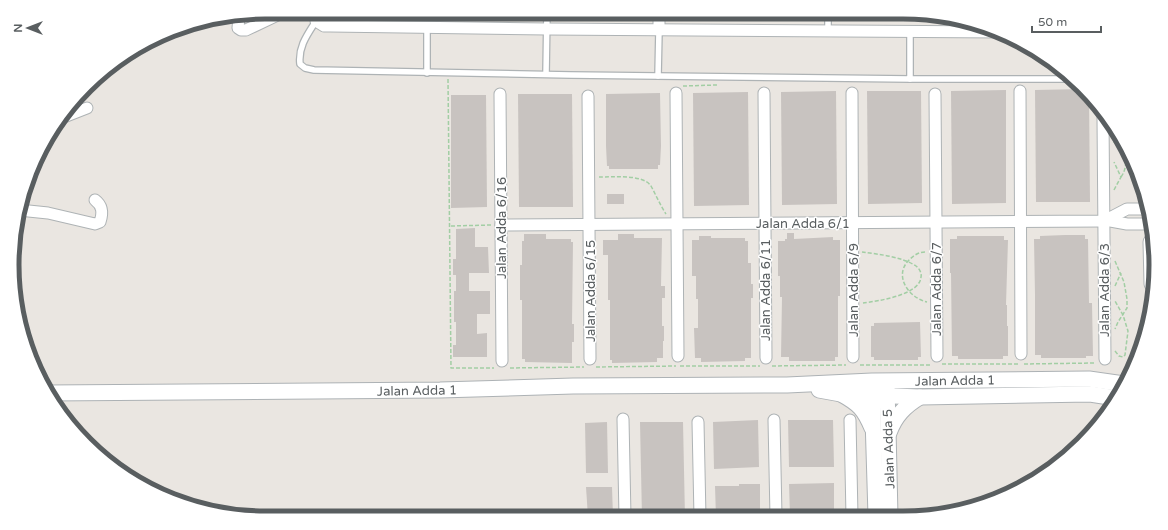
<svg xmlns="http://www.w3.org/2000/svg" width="1168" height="530" font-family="'Varela Round',sans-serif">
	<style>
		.building { fill: #c8c3c0 }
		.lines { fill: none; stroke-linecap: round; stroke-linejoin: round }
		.lane-casing { stroke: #aeb3b5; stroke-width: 8 }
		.street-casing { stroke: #aeb3b5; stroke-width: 13 }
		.secondary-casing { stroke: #adb2b5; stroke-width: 17 }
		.path { stroke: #a2cea4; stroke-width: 1.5; stroke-dasharray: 4 2; stroke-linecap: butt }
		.lane { stroke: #fff; stroke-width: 5.5 }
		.street { stroke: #fff; stroke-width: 11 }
		.secondary { stroke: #fff; stroke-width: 15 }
		.labels { text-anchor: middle; stroke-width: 3; stroke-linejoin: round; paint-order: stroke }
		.street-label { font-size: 13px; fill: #595e60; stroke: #fff }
		.rim { fill: none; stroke: #595e60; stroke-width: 5 }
	</style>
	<rect width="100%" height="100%" fill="#eae6e1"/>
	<g class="building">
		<path d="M1084,89L1089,97L1090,202H1036L1035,90Z"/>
		<path d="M1006,90V203L952,204L951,91Z"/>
		<path d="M836,91L837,204L782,205L781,92Z"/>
		<path d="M867,91H921L922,203L868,204Z"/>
		<path d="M748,92L749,205L694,206L693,93Z"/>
		<path d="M660,93L661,146L660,165H658V169H609V166H607L606,146V94Z"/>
		<path d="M518,94H572L573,207H519Z"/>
		<path d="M451,95H486L487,207L451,208Z"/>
		<rect x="607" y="194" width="17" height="10"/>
		<path d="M475,228V247H488L489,273H469V291H490V314H477V334L487,333V357H453V345H456V322H454V291H456V275H453V259H456V229Z"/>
		<path d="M787,233H794V239L833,237V240H840V296H838V357H835V361H789V357H781L782,297H780V276H778V241H785V239H787Z"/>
		<path d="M524,234H546V239H571V242H573L572,324H574V342H572V363L525,362V359H522V300H520V265H522V241H524Z"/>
		<path d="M618,234H634V238H662L661,286H665V298H662V326H664V341H663V358H657V362L612,363V360H610V300H608V255H603V240H618Z"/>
		<path d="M1065,235H1085V239H1088L1089,303H1092L1093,356H1086V358H1041V355H1035V294L1034,239H1040V236Z"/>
		<path d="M699,236H711V238H745V241H748V263H751V284H753V298H751V358H745V361L701,362V358H695L694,328H698V299H696V276H692V240H699Z"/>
		<path d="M957,236H1004V240H1008L1006,305H1007V326H1008V356H1003V359H958V356H952L951,273H950V239H957Z"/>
		<path d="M920,322L921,357H918V360H874V357H871V326H874V323Z"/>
		<path d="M758,420L759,467L714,469L713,422Z"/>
		<path d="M788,420H833L834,467H789Z"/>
		<path d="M607,422L608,473H586L585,423Z"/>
		<path d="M640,422H683L685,517H642Z"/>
		<path d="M834,483V516H790L789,484Z"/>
		<path d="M739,484H760V516L716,517L715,486H739Z"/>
		<path d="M586,487H612L613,517H588Z"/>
	</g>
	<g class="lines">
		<g class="lane-casing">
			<g id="lane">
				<path d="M316,21C307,35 298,47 300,64L305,68L314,70L571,75L910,79V32"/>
				<path d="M828,31V12"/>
				<path d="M427,73V27"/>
				<path d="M546,74L547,12"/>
				<path d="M658,76L659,30"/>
				<path d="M910,79H1071"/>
			</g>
		</g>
		<g class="street-casing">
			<g id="street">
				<path d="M329,12L316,21L324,26H330L547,29L1001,32"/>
				<path d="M239,16L238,28L241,30H246L284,12"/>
				<path d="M659,30V12"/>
				<path d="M1020,91L1021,354"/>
				<path d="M676,93L678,356"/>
				<path d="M764,93L766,358"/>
				<path d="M852,93L853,357"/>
				<path d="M500,94L502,361"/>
				<path d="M935,94L937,356"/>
				<path d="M588,96L590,359"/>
				<path d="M64,117L87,108"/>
				<path d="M1103,118L1105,359"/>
				<path d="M19,210L48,213L95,224L100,222C103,213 103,206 95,200"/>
				<path d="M1105,220L1127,224H1148"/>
				<path d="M501,225L1104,221L1127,209H1145"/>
				<path d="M623,419L625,517"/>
				<path d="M774,420L776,516"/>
				<path d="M850,420L852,516"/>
				<path d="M698,422L700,517"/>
			</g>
		</g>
		<g class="secondary-casing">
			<g id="secondary">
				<path d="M1151,242L1152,284"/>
				<path d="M872,385L876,516"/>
				<path d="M887,385L890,516"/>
				<path d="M819,390L841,394L920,397L1090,394L1116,398"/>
				<path d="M47,393L440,390L573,386L787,385L872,381L1089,379L1124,384"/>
				<path d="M841,394C859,404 864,409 872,428"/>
				<path d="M889,433C895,416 905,406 920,397"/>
			</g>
		</g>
		<g class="path">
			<path d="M448,79L451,368H494"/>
			<path d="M1076,85H1080"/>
			<path d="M683,86L717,85"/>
			<path d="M1114,143L1116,137"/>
			<path d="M599,177C613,177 643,174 651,186C656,195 660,205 666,214"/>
			<path d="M1121,177C1127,169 1126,159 1125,150"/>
			<path d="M1114,190L1121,177L1114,162"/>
			<path d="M451,226L491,225"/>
			<path d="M862,252C878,254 903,257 916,266C919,268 922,273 921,277C920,295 878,301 863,303"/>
			<path d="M925,252C919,252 914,255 909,260C893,276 909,298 927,302"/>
			<path d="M1115,261L1124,282L1127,299V308L1118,322L1115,329"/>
			<path d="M1115,286L1121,273"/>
			<path d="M1115,351L1119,356L1123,357L1125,355L1128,331L1123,315L1115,301"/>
			<path d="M942,364H1018"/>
			<path d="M1024,364L1096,363"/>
			<path d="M860,365H932"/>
			<path d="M680,366H760"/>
			<path d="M772,366L846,365"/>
			<path d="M596,367L676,366"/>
			<path d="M510,368L584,367"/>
		</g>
		<use href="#lane" class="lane"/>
		<use href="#street" class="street"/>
		<use href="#secondary" class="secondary"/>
	</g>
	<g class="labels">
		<g class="street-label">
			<text x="803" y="228">Jalan Adda 6/1</text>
			<text transform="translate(501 228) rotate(-90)" y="5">Jalan Adda 6/16</text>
			<text transform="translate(936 289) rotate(-90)" y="5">Jalan Adda 6/7</text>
			<text transform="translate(765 290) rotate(-90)" y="5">Jalan Adda 6/11</text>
			<text transform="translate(853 290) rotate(-90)" y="5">Jalan Adda 6/9</text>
			<text transform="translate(1104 290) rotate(-90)" y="5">Jalan Adda 6/3</text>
			<text transform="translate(590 291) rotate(-90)" y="5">Jalan Adda 6/15</text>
			<text transform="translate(955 380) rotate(-1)" y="5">Jalan Adda 1</text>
			<text transform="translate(417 390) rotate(-1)" y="5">Jalan Adda 1</text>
			<text transform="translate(888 449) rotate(-92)" y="5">Jalan Adda 5</text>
		</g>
	</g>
	<path d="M0 0H1168V530H0ZM265 19H903A246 246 0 0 1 1149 265V265A246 246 0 0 1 903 511H265A246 246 0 0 1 19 265V265A246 246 0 0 1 265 19Z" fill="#fff" fill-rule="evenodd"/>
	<path class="rim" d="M265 19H903A246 246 0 0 1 1149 265V265A246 246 0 0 1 903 511H265A246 246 0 0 1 19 265V265A246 246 0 0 1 265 19Z"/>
	<g transform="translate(28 28) rotate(270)" stroke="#ffffff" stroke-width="3" paint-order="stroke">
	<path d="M0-3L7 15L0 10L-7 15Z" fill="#595e60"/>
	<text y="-6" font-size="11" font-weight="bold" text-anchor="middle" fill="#595e60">N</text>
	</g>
	<path d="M1032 26v6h69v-6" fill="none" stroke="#595e60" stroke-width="2"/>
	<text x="1038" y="26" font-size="12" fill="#595e60" stroke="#ffffff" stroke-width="3" paint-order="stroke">50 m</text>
</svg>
